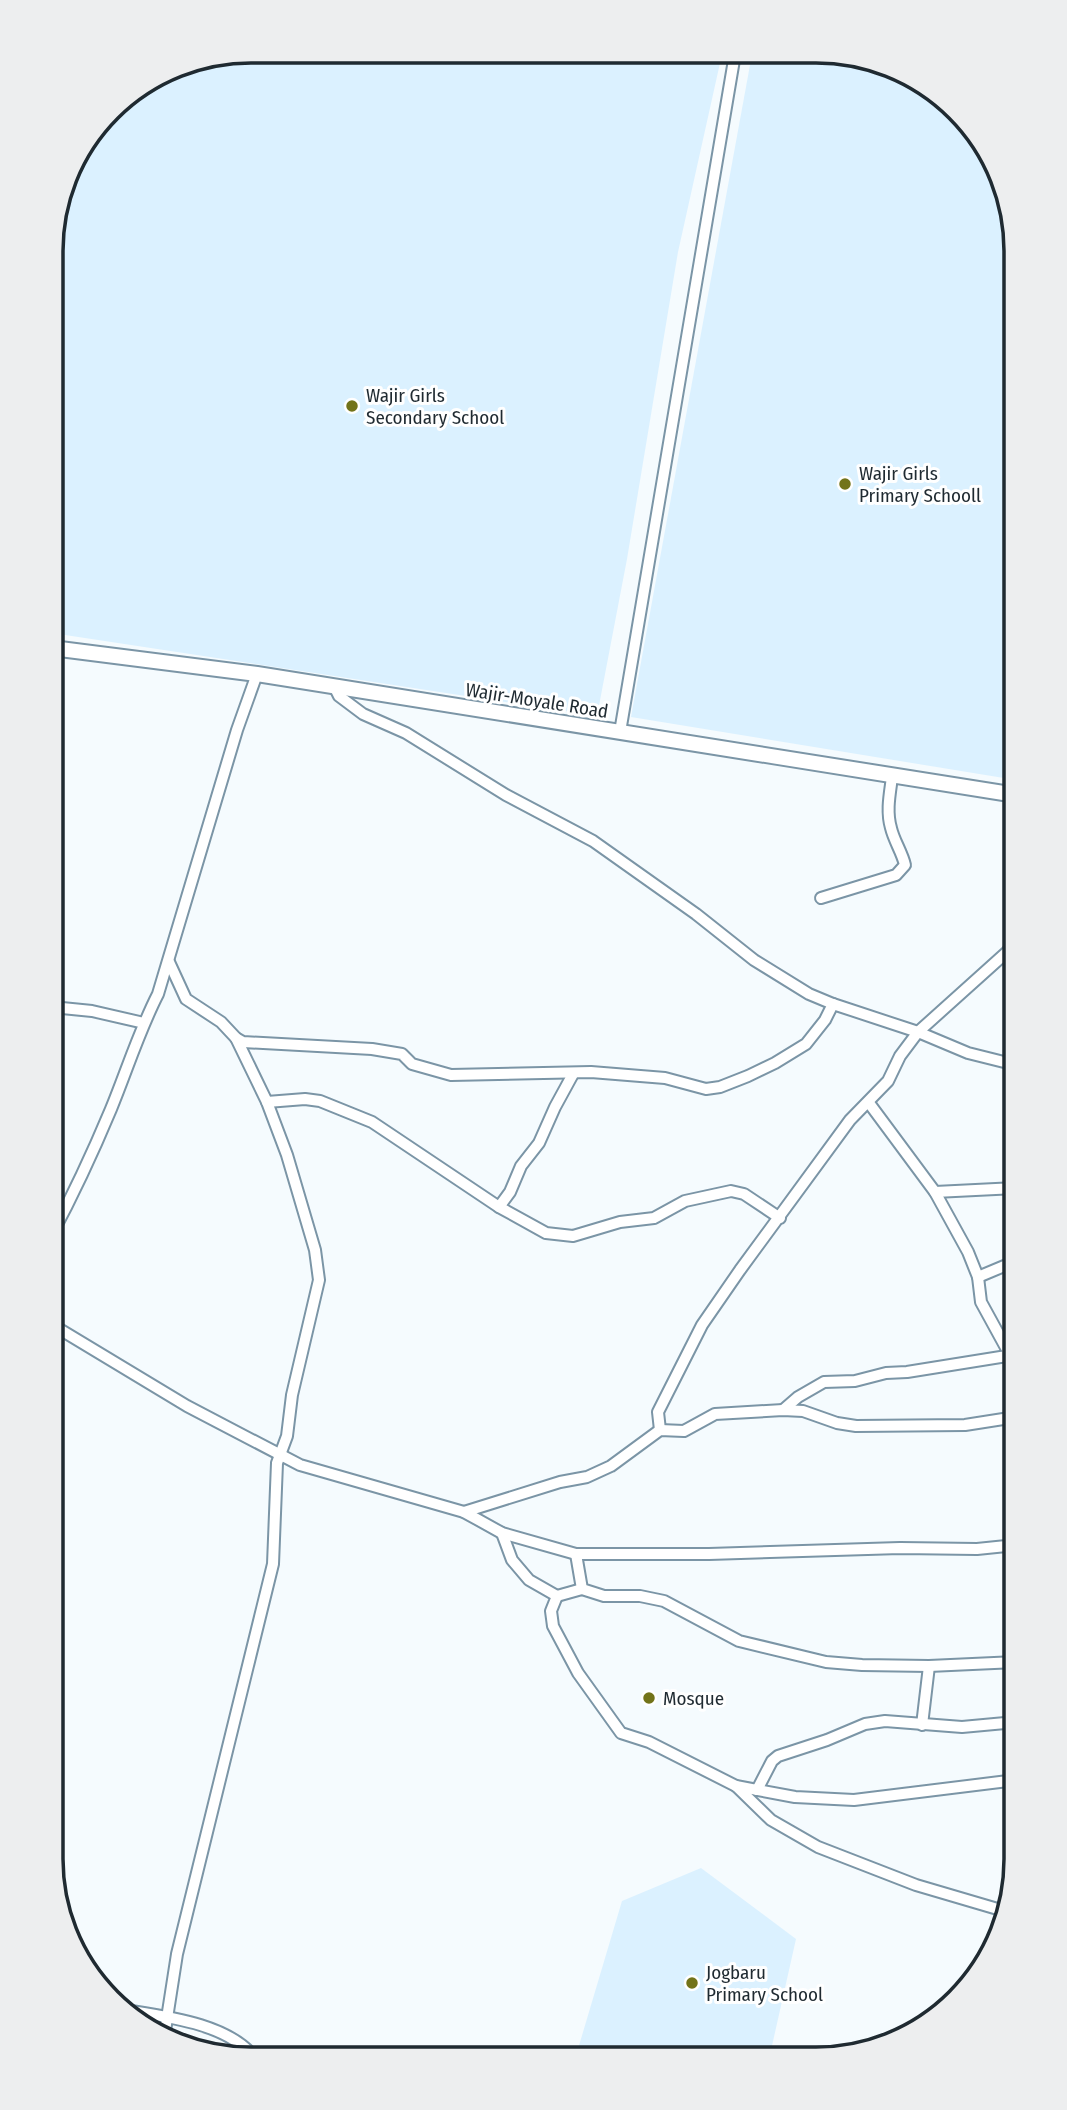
<svg xmlns="http://www.w3.org/2000/svg" width="1067" height="2110" font-family="'Fira Sans Condensed',sans-serif">
	<style>
		.built { fill: #dbf1ff }
		.lines { fill: none; stroke-linecap: round; stroke-linejoin: round }
		.street-casing { stroke: #7b95a6; stroke-width: 14 }
		.secondary-casing { stroke: #7b95a6; stroke-width: 18 }
		.street { stroke: #fff; stroke-width: 10 }
		.secondary { stroke: #fff; stroke-width: 14 }
		.poi-dot { fill: #727319; stroke: #fff; stroke-width: 2.5 }
		.labels { text-anchor: middle; stroke-width: 6; stroke-linejoin: round; paint-order: stroke }
		.poi-label { font-size: 19px; fill: #1f2a31; stroke: #fff; text-anchor: start }
		.street-label { font-size: 19px; fill: #1f2a31; stroke: #fff }
		.rim { fill: none; stroke: #1f2a31; stroke-width: 3.5 }
	</style>
	<rect width="100%" height="100%" fill="#f5fbfe"/>
	<g class="built">
		<path d="M251,51L722,54L678,252L627,559L597,716L52,633V225L72,162L119,101L175,66Z"/>
		<path d="M752,54L855,55L948,101L1006,187L1016,251V780L631,717Z"/>
		<path d="M701,1868L796,1939L769,2059H575L622,1901Z"/>
	</g>
	<g class="lines">
		<g class="street-casing">
			<g id="street">
				<path d="M334,686L339,696L363,714L406,733L506,795L593,841L696,914L754,960L809,994L833,1004L918,1032L968,1053L1016,1065"/>
				<path d="M620,732L735,54"/>
				<path d="M821,898L896,875L905,865C902,852 894,841 891,828C886,811 890,793 892,777"/>
				<path d="M169,962L186,999L221,1022L236,1038L243,1042L372,1049L402,1054L412,1064L451,1075L591,1072L665,1078L706,1089L720,1087L748,1076L775,1063L806,1044L825,1020L833,1004"/>
				<path d="M52,1007L92,1011L144,1023"/>
				<path d="M267,1102L305,1099L320,1101L372,1122L499,1207L546,1233L573,1236L620,1222L654,1218L685,1201L731,1191L744,1194L780,1218"/>
				<path d="M869,1103L935,1192L968,1252L978,1277L981,1302L1010,1355"/>
				<path d="M935,1192L1016,1188"/>
				<path d="M499,1207L510,1192L521,1166L539,1143L555,1107L573,1074"/>
				<path d="M51,1236C73,1195 93,1152 111,1109C127,1070 139,1031 158,994L237,730L257,674"/>
				<path d="M978,1277L1016,1261"/>
				<path d="M51,1324L187,1406L300,1465L464,1512L502,1533L576,1554H709L900,1548L977,1549L1016,1545"/>
				<path d="M783,1410L798,1397L824,1382L855,1381L886,1373L907,1372L1013,1355"/>
				<path d="M660,1430L658,1412L702,1325L740,1270L850,1120L888,1081L900,1056L918,1032L1007,952L1016,940"/>
				<path d="M464,1512L560,1482L587,1477L611,1466L660,1430L684,1431L715,1414L783,1410L803,1411L837,1423L856,1426L965,1425L1016,1417"/>
				<path d="M502,1533L512,1560L529,1580L557,1596L551,1611L553,1626L578,1673L621,1733L649,1742L736,1786L795,1797L854,1800L1016,1780"/>
				<path d="M576,1554L582,1589L604,1596H640L664,1601L739,1641L826,1662L862,1665L929,1666L1016,1662"/>
				<path d="M557,1596L582,1589"/>
				<path d="M1013,1662L1016,1647"/>
				<path d="M922,1725L929,1666"/>
				<path d="M736,1786L771,1820L818,1847L916,1885L1001,1910"/>
				<path d="M757,1790L772,1761L778,1756L827,1740L865,1724L885,1721L962,1727L1016,1722"/>
				<path d="M61,1919L67,1931"/>
				<path d="M119,2009C161,2016 227,2022 255,2058"/>
				<path d="M165,2031L177,1954L273,1564L277,1463L287,1436L292,1395L319,1280L315,1250L287,1155L267,1102L236,1038"/>
			</g>
		</g>
		<g class="secondary-casing">
			<path id="secondary" d="M52,648L257,674L1016,795"/>
		</g>
		<use href="#street" class="street"/>
		<use href="#secondary" class="secondary"/>
	</g>
	<g class="poi-dot">
		<circle cx="352" cy="406" r="7"/>
		<circle cx="845" cy="484" r="7"/>
		<circle cx="649" cy="1698" r="7"/>
		<circle cx="692" cy="1983" r="7"/>
	</g>
	<g class="labels">
		<g class="poi-label">
			<text x="366" y="402">Wajir Girls<tspan x="366" dy="22">Secondary School</tspan></text>
			<text x="859" y="480">Wajir Girls<tspan x="859" dy="22">Primary Schooll</tspan></text>
			<text x="663" y="1705">Mosque</text>
			<text x="706" y="1979">Jogbaru<tspan x="706" dy="22">Primary School</tspan></text>
		</g>
		<g class="street-label">
			<text transform="translate(537 700) rotate(9)" y="7">Wajir-Moyale Road</text>
		</g>
	</g>
	<path d="M0 0H1067V2110H0ZM251 63H816A188 188 0 0 1 1004 251V1859A188 188 0 0 1 816 2047H251A188 188 0 0 1 63 1859V251A188 188 0 0 1 251 63Z" fill="#edeeef" fill-rule="evenodd"/>
	<path class="rim" d="M251 63H816A188 188 0 0 1 1004 251V1859A188 188 0 0 1 816 2047H251A188 188 0 0 1 63 1859V251A188 188 0 0 1 251 63Z"/>
</svg>
